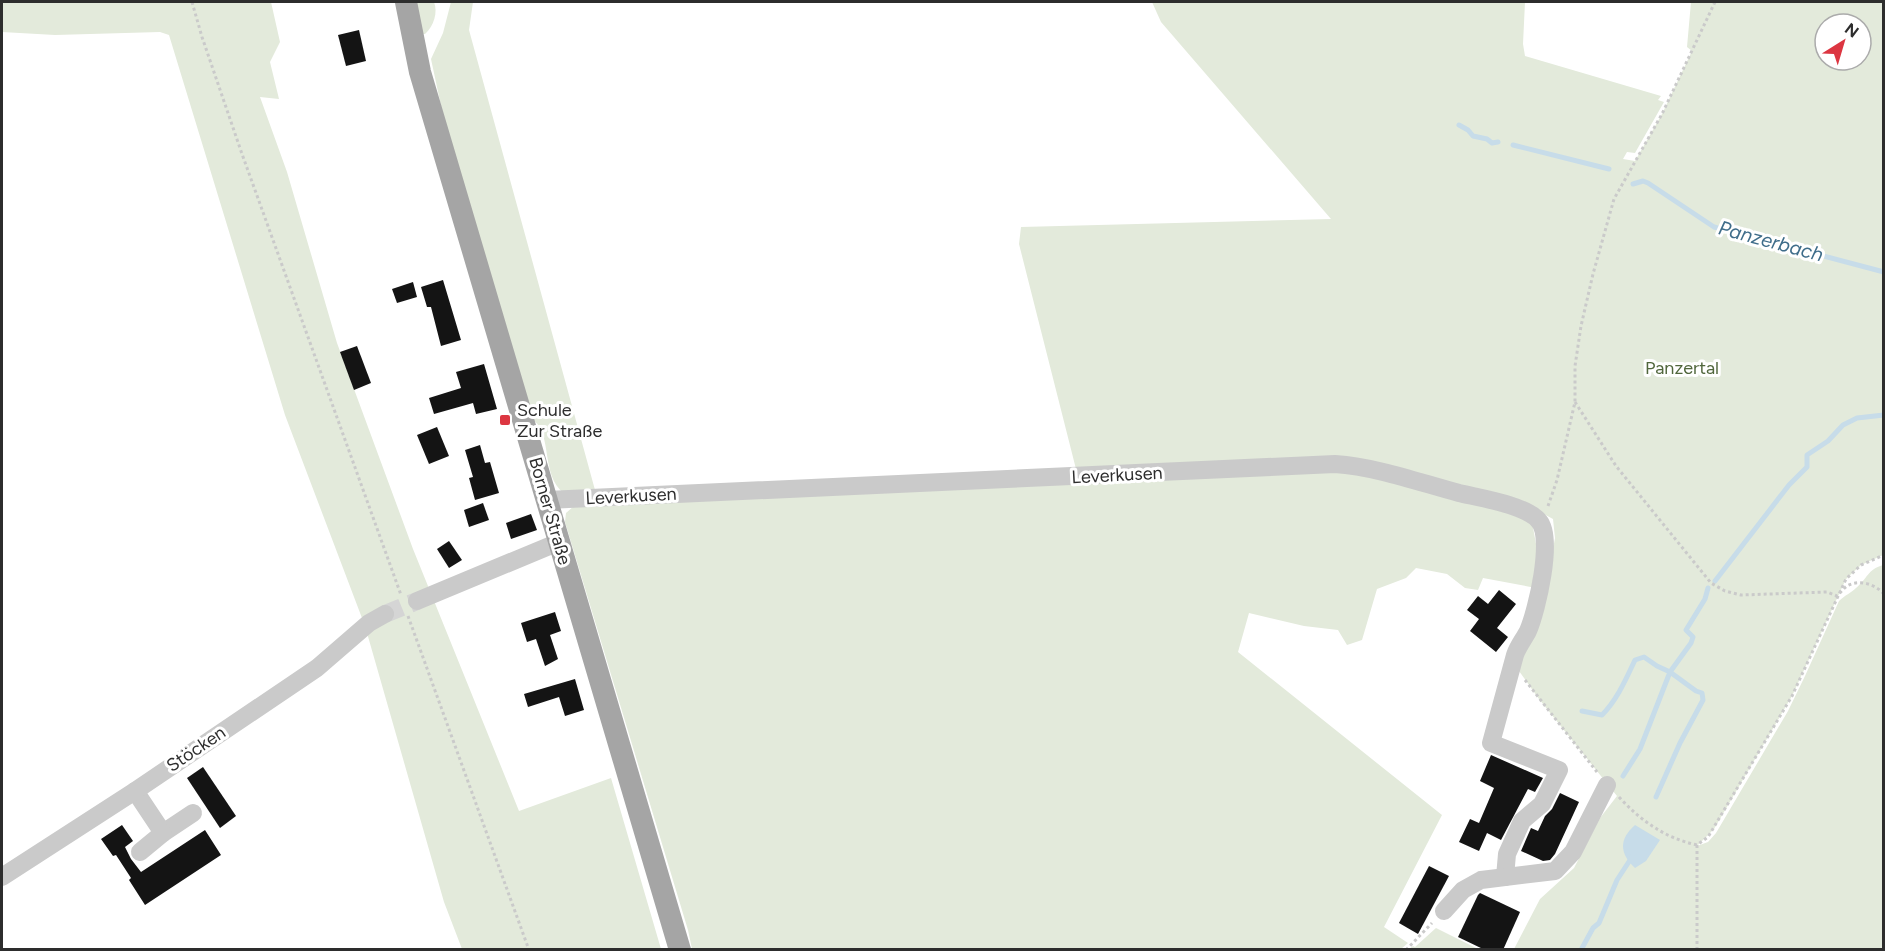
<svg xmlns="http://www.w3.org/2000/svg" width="1885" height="951" font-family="Figtree,sans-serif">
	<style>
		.green { fill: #e3eadb; fill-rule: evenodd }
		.water { fill: #c7dce9 }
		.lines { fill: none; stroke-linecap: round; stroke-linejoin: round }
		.stream { stroke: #c7dce9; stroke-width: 5 }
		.building { fill: #141414 }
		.minor-tunnel { stroke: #d5d5d5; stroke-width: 18; stroke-dasharray: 18 9; stroke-linecap: butt }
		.path { stroke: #cacaca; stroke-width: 3; stroke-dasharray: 3 3; stroke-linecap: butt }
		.minor { stroke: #cacaca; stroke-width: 18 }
		.major { stroke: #a5a5a5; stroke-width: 22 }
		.poi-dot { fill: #dc3641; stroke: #fff; stroke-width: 2 }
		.labels { text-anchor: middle; stroke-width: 6; stroke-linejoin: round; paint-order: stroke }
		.park-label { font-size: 18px; fill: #50663c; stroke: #fff }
		.poi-label { font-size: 18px; fill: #2d2d2d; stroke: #fff; text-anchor: start }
		.street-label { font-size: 18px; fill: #2d2d2d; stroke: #fff }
		.water-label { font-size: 20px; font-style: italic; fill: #3f6d8a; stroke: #fff }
	</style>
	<rect width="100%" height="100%" fill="#fff"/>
	<g class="green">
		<path d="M2,2H271L280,42L270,62L279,99L260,97L287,172L337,343L413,549L519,811L611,778L661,949H462L444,902L365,626L285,415L169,35L160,32L55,35L2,32Z"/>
		<path d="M415,2H434C438,12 434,26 425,34H423Z"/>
		<path d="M451,2H473L469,30L595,490L564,493C541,477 552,433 534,421L443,115L431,59L443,33Z"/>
		<path d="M1152,2H1525L1523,44L1525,56L1661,96L1658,100L1664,102L1635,153L1627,152L1623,159L1635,161L1662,114L1692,51L1687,47L1691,2H1883V555L1861,565L1846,579L1792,696L1714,829L1697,846L1708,842L1716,833L1788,711L1805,676L1839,601C1845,595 1851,593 1856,588C1868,578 1867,570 1883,565V949H1514L1540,899L1574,868L1600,818L1617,796L1539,699L1519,671L1516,652L1546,588L1555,538L1553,519L1529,506L1539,560L1536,588L1483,578L1478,590L1465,588L1447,574L1416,568L1406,578L1377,589L1362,640L1347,645L1338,630L1304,626L1249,613L1238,652L1442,815L1384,927L1408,943L1401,949H692L688,930L565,522L566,513L574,506L1077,473L1019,244L1021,227L1331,219L1161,22ZM1825,24H1861V60H1825Z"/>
		<path d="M1436,928L1478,949H1409L1413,946L1415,947Z"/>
	</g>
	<path class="water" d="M1635,825L1660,840L1646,861L1635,868C1619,853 1619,839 1635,825Z"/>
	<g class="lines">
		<g class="stream">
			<path d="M1459,125L1468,130L1473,136L1487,139L1492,143L1498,142"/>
			<path d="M1513,145L1609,169"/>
			<path d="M1633,184L1643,181L1648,183L1714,227L1884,272"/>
			<path d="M1715,581L1789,485L1807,467V455L1828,441L1843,425L1857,418L1884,415"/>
			<path d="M1582,711L1602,715C1617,700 1626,679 1635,660L1644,657L1657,666L1670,672L1640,749L1623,776"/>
			<path d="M1656,797L1680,743L1703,700L1702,693L1696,691L1670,672L1691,643L1693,637L1686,630L1705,599L1708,588"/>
			<path d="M1581,950L1593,928L1599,923L1617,880L1632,857"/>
		</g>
	</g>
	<g class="building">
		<path d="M359,30L366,61L346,66L338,35Z"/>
		<path d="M443,280L461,340L441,346L431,307H427L421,287Z"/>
		<path d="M413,282L417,297L397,303L392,289Z"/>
		<path d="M357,346L371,383L354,390L340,352Z"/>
		<path d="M484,364L497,409L476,414L473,403L434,414L429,398L461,388L456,372Z"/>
		<path d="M437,427L449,456L429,464L417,435Z"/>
		<path d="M480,445L485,463L490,462L499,493L475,500L469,478L473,477L465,450Z"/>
		<path d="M483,503L489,520L469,527L464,510Z"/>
		<path d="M531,514L537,530L511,539L506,523Z"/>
		<path d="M449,541L462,560L449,568L437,549Z"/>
		<path d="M1499,590L1516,604L1497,628L1508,637L1496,652L1470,631L1479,619L1467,610L1478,596L1488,604Z"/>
		<path d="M555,612L561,631L550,635L558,659L545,666L536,639L527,642L521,623Z"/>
		<path d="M575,679L584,710L565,716L559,697L528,707L524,694Z"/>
		<path d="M1491,755L1543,778L1535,792L1528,789L1501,840L1487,833L1479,851L1459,842L1470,819L1479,823L1494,788L1480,781Z"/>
		<path d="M203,767L236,816L220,828L187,778Z"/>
		<path d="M1560,793L1579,802L1555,854L1550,860L1543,861L1521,851L1531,828L1538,831L1545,816L1552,809Z"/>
		<path d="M122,825L133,841L125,847L131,859L141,872L205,830L221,855L145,905L129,880L131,878L116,855L113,856L101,839Z"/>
		<path d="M1429,866L1449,876L1418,934L1399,923Z"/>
		<path d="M1480,893L1520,912L1503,950H1485L1458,937L1478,895Z"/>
	</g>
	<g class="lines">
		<path class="minor-tunnel" d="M385,614L417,601"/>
		<g class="path">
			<path d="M192,2L202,37L242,154L401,595"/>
			<path d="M1575,402L1616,466L1711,583L1725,591L1741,595L1827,592L1837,596C1840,593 1844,588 1847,586C1859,579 1875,584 1884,594"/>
			<path d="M1548,506L1557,480L1575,402V366L1581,326L1593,274L1614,199L1662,114L1715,2"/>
			<path d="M408,616L529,950"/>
			<path d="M1525,680L1597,772"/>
			<path d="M1619,797C1641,821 1665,838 1697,845L1708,837L1792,696L1846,579L1861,565L1884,555"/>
			<path d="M1406,950L1432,923"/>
			<path d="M1697,950V845"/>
		</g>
		<g class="minor">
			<path d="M547,500L1335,464C1377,467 1418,482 1459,493C1480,498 1526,505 1539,521C1554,538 1537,610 1528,631C1524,639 1518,646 1515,655C1507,684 1499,713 1491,743L1559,770L1542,804L1522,821L1507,854L1505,877"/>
			<path d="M417,601L559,542"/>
			<path d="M135,791L163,833L193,813"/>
			<path d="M140,852L163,833"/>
			<path d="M2,877L135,791L317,668L369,623L385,614"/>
			<path d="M1444,911L1463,890L1481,880L1555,871L1573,852L1607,785"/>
		</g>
		<path class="major" d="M406,2L420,72L680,950"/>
	</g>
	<rect class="poi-dot" x="499" y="414" width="12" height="12" rx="3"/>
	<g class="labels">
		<g class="park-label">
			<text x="1682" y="374">Panzertal</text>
		</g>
		<g class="poi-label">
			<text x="517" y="416">Schule<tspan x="517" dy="21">Zur Straße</tspan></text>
		</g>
		<g class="street-label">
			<text transform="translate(1117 475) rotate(-3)" y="6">Leverkusen</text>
			<text transform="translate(631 496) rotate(-3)" y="6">Leverkusen</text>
			<text transform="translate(550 511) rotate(74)" y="6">Borner Straße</text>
			<text transform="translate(196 749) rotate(-34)" y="6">Stöcken</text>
		</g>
		<g class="water-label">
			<text transform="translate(1771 241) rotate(15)" y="7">Panzerbach</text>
		</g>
	</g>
	<rect width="1885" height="951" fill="none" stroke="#2d2d2d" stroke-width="6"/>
	<g transform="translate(1843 42) rotate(37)"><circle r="28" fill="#ffffff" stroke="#ababab" stroke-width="1.5"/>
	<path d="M0-4.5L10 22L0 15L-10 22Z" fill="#dc3641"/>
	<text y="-9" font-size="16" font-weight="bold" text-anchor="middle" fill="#2d2d2d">N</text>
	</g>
</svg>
